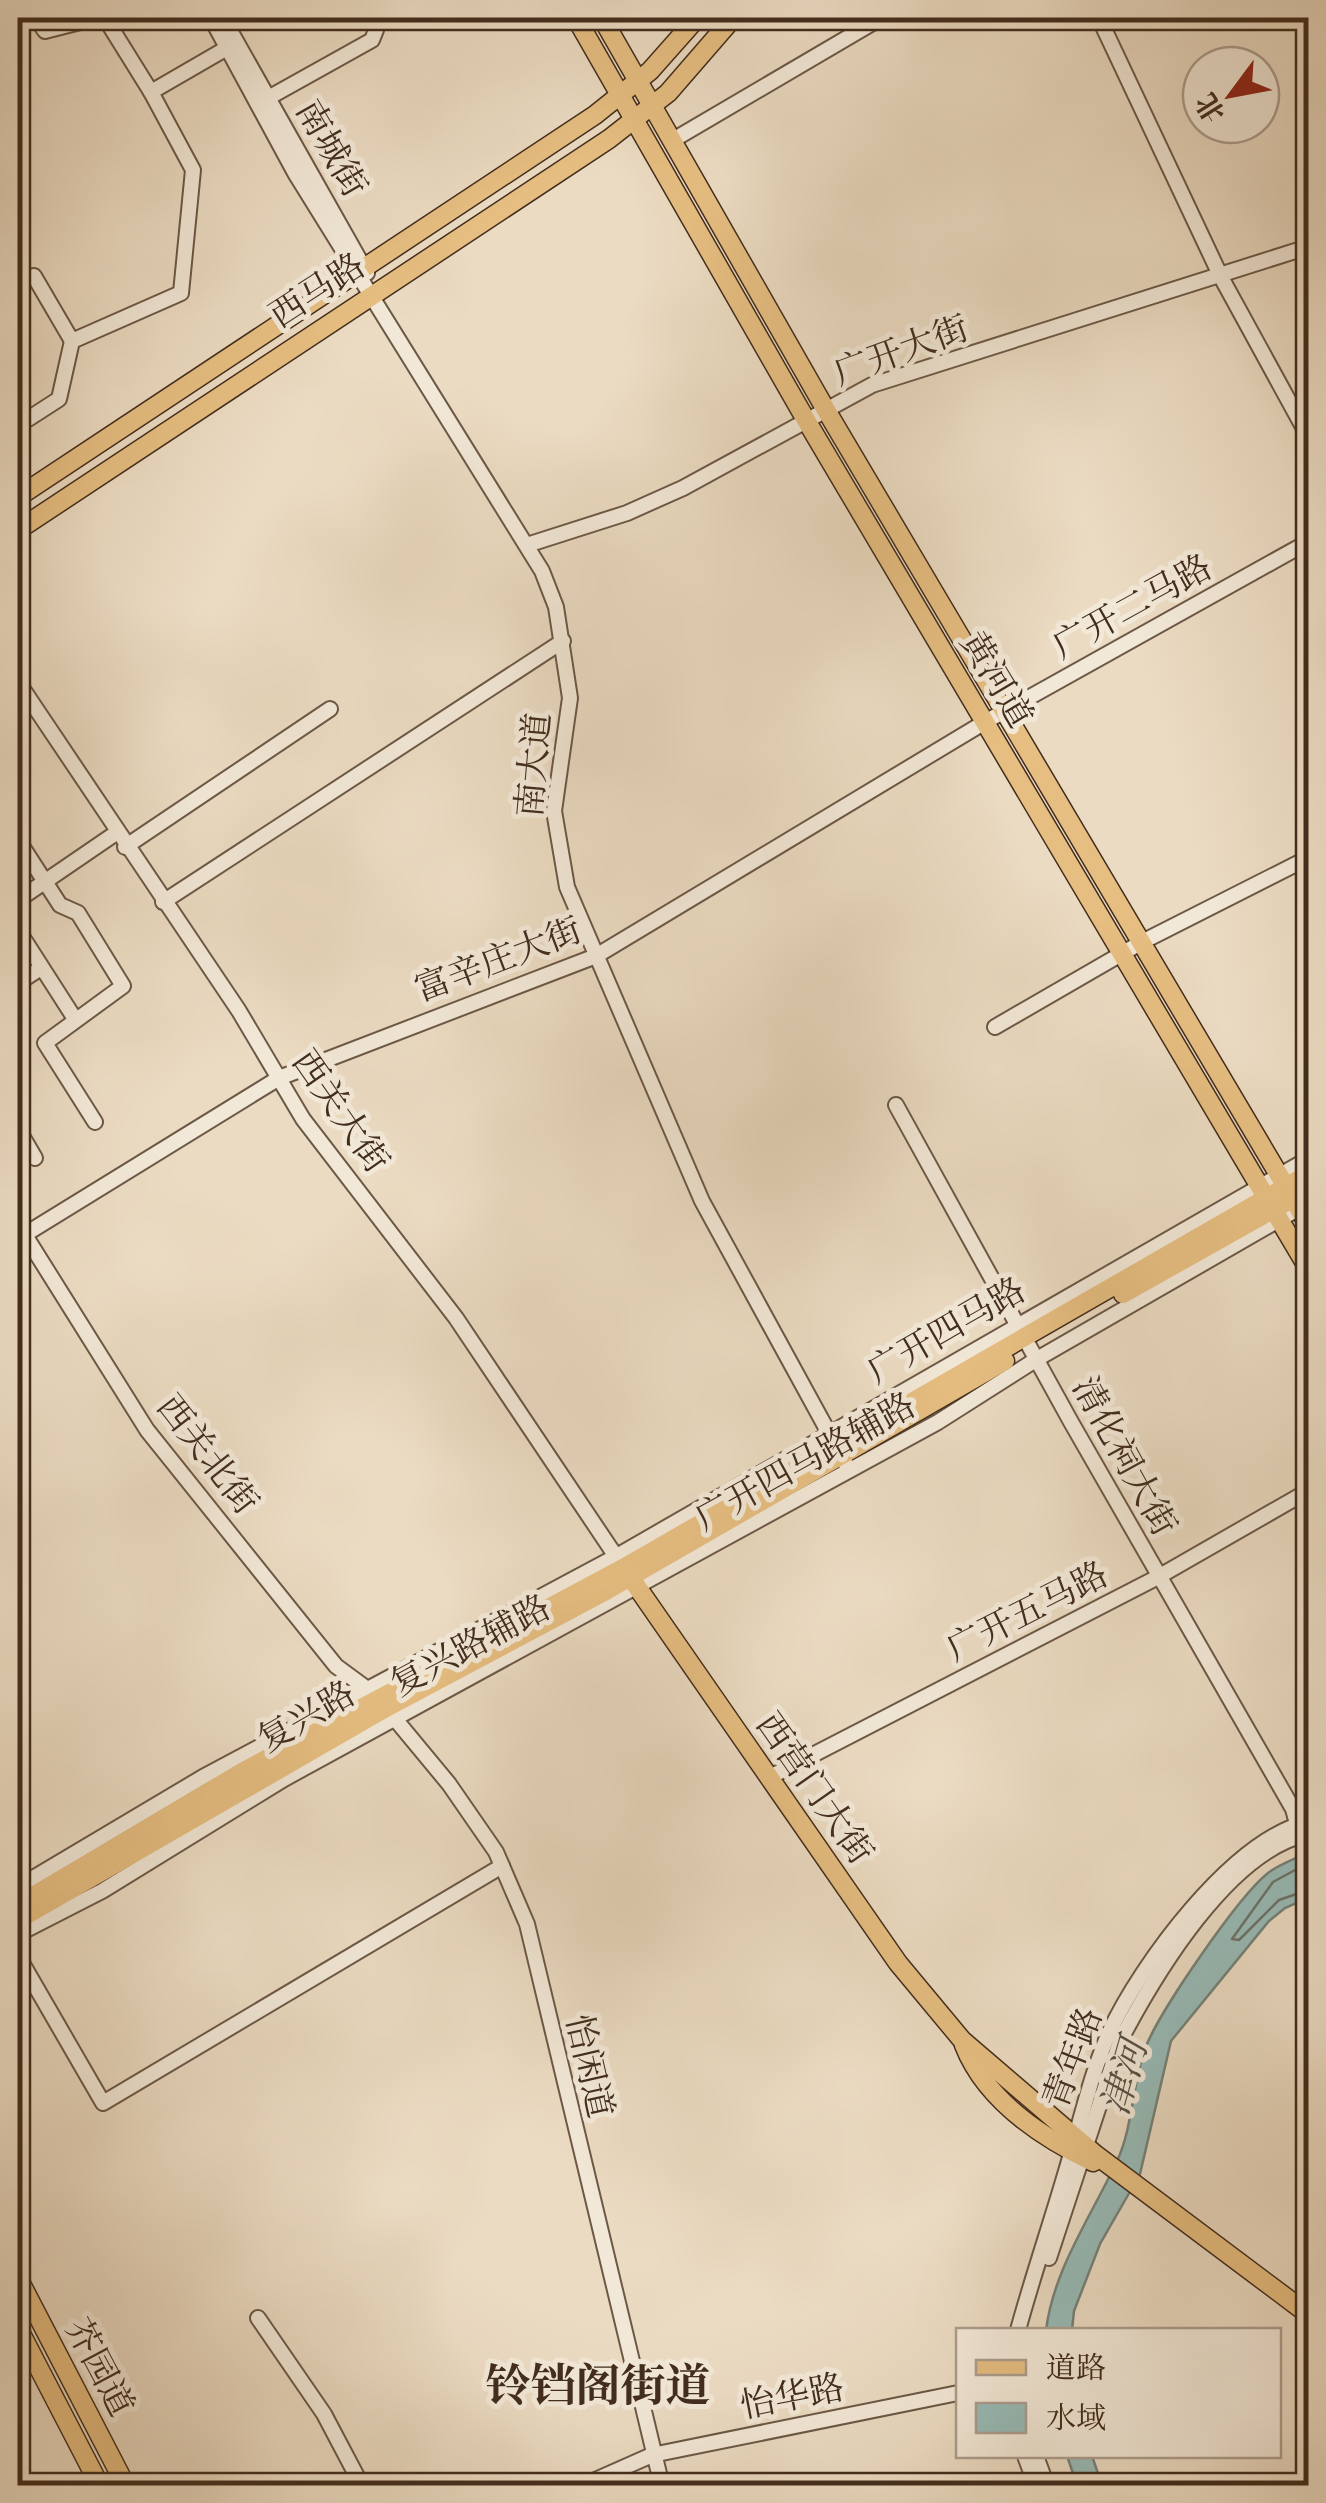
<svg xmlns="http://www.w3.org/2000/svg" width="1326" height="2503" font-family="'EB Garamond','Noto Serif SC',serif">
	<style>
		.water { fill: #98bbb7; stroke: #768279; stroke-width: 2.5 }
		.lines { fill: none; stroke-linecap: round; stroke-linejoin: round }
		.shore { stroke: #6d746a; stroke-width: 2.5 }
		.minor-casing { stroke: #6c5846; stroke-width: 18 }
		.major-casing { stroke: #422d1d; stroke-width: 21 }
		.minor { stroke: #f2e8d7; stroke-width: 14 }
		.major { stroke: #e6be81; stroke-width: 18 }
		.labels { text-anchor: middle; stroke-width: 10; stroke-linejoin: round; paint-order: stroke }
		.street-label { font-size: 35px; fill: #422d1d; stroke: #f2e8d7 }
		.water-label { font-size: 38px; font-style: italic; fill: #585044; stroke: #f2e8d7 }
		.district-label { font-size: 45px; font-weight: bold; fill: #422d1d; stroke: #f2e8d7 }
	</style>
	<rect width="100%" height="100%" fill="#ebdbc2"/>
	<filter id="stains"><feTurbulence type="fractalNoise" baseFrequency=".002" numOctaves="4"/><feColorMatrix values="0 0 0 0 .2 0 0 0 0 .09 0 0 0 0 .02 0 0 0 .5 -.17"/></filter>
	<radialGradient id="worn" r=".72"><stop offset=".6" stop-color="#630" stop-opacity="0"/><stop offset="1" stop-color="#630" stop-opacity=".3"/></radialGradient>
	<g class="water">
		<path d="M1308,1852V1898L1285,1908L1269,1921L1171,2041L1140,2174L1100,2244L1074,2311L1072,2330H1046C1054,2268 1091,2217 1117,2161C1133,2127 1132,2085 1145,2049C1158,2013 1238,1897 1268,1873C1279,1864 1296,1859 1308,1852Z"/>
		<path d="M1067,2456H1092L1102,2485H1077Z"/>
	</g>
	<g class="lines">
		<path class="shore" d="M1308,1863L1273,1882L1232,1939L1239,1940L1279,1900L1308,1890"/>
		<g class="minor-casing">
			<g id="minor">
				<path d="M36,18L45,31L96,18"/>
				<path d="M105,18L151,92"/>
				<path d="M211,18L295,173L542,571L556,607L570,698L554,811L567,887L702,1201L848,1468"/>
				<path d="M223,18L367,273"/>
				<path d="M1099,18L1221,277L1308,436"/>
				<path d="M268,98L372,40L376,30L369,18"/>
				<path d="M673,140L881,18"/>
				<path d="M34,276L72,341L181,293L193,170L151,92L227,48"/>
				<path d="M18,402L28,419L59,399L72,341"/>
				<path d="M530,544L627,513L683,488L872,385L1308,247"/>
				<path d="M18,682L239,1011L303,1119L456,1318L621,1564"/>
				<path d="M18,818L20,843L60,905L78,913L123,986L45,1043L95,1122"/>
				<path d="M125,847L330,709"/>
				<path d="M18,900L116,833"/>
				<path d="M163,902L563,641"/>
				<path d="M18,930L75,1019"/>
				<path d="M18,983L41,968"/>
				<path d="M995,1027L1142,942L1308,858"/>
				<path d="M896,1105L1071,1422L1293,1809L1300,1835"/>
				<path d="M18,1129L35,1158"/>
				<path d="M18,1224L147,1430L336,1666L374,1694"/>
				<path d="M24,1235L279,1078L596,956L985,722L1308,542"/>
				<path d="M391,1714L449,1784L496,1852L527,1924L662,2486"/>
				<path d="M768,1778L1158,1577L1308,1491"/>
				<path d="M18,1887L203,1777L615,1557L1308,1159"/>
				<path d="M18,1934L102,1891L284,1779L938,1422L1037,1359L1308,1203"/>
				<path d="M18,1956L103,2103L502,1866"/>
				<path d="M1049,2258L1121,2039C1156,1973 1228,1852 1307,1834"/>
				<path d="M258,2318L324,2414L362,2486"/>
				<path d="M1018,2330C1032,2279 1049,2229 1064,2178C1079,2129 1089,2079 1109,2033C1141,1964 1232,1840 1308,1822"/>
				<path d="M1025,2456L1036,2486"/>
				<path d="M1036,2456L1047,2486"/>
				<path d="M582,2486L652,2455L958,2393"/>
			</g>
		</g>
		<g class="major-casing">
			<g id="major">
				<path d="M576,18L806,420L1308,1268"/>
				<path d="M602,18L826,410L1308,1224"/>
				<path d="M18,497L595,115L650,71L697,18"/>
				<path d="M18,530L609,139L668,93L733,18"/>
				<path d="M1123,1294L1308,1190"/>
				<path d="M626,1571L898,1963L962,2040L1096,2155L1308,2314"/>
				<path d="M18,1905L242,1772L623,1568L1308,1174"/>
				<path d="M18,1920L386,1708L606,1591L1005,1361"/>
				<path d="M964,2045C985,2099 1041,2137 1093,2162"/>
				<path d="M18,2278L126,2486"/>
				<path d="M18,2328L100,2486"/>
			</g>
		</g>
		<use href="#minor" class="minor"/>
		<use href="#major" class="major"/>
	</g>
	<g class="labels">
		<g class="street-label">
			<text transform="translate(332 148) rotate(60)" y="12">南城街</text>
			<text transform="translate(317 290) rotate(-33)" y="12">西马路</text>
			<text transform="translate(901 350) rotate(-20)" y="12">广开大街</text>
			<text transform="translate(1132 606) rotate(-29)" y="12">广开二马路</text>
			<text transform="translate(997 679) rotate(59)" y="12">黄河道</text>
			<text transform="translate(533 765) rotate(-85)" y="12">南大道</text>
			<text transform="translate(498 959) rotate(-21)" y="12">富辛庄大街</text>
			<text transform="translate(341 1111) rotate(55)" y="12">西关大街</text>
			<text transform="translate(946 1330) rotate(-30)" y="12">广开四马路</text>
			<text transform="translate(208 1454) rotate(52)" y="12">西关北街</text>
			<text transform="translate(1125 1456) rotate(61)" y="12">清化祠大街</text>
			<text transform="translate(805 1461) rotate(-29)" y="12">广开四马路辅路</text>
			<text transform="translate(1027 1611) rotate(-27)" y="12">广开五马路</text>
			<text transform="translate(470 1645) rotate(-28)" y="12">复兴路辅路</text>
			<text transform="translate(306 1716) rotate(-30)" y="12">复兴路</text>
			<text transform="translate(815 1788) rotate(55)" y="12">西营门大街</text>
			<text transform="translate(1072 2058) rotate(-69)" y="12">青年路</text>
			<text transform="translate(590 2066) rotate(77)" y="12">怡闲道</text>
			<text transform="translate(100 2367) rotate(62)" y="12">芥园道</text>
			<text transform="translate(792 2396) rotate(-11)" y="12">怡华路</text>
		</g>
		<g class="water-label">
			<text transform="translate(1124 2077) rotate(-74)" y="13">津河</text>
		</g>
		<g class="district-label">
			<text x="598" y="2401">铃铛阁街道</text>
		</g>
	</g>
	<rect width="1326" height="2503" fill="none" stroke="#ebdbc2" stroke-width="60"/>
	<rect x="20" y="20" width="1286" height="2463" fill="none" stroke="#422d1d" stroke-width="5"/>
	<rect x="30" y="30" width="1266" height="2443" fill="none" stroke="#422d1d" stroke-width="2.5"/>
	<rect x="956" y="2328" width="325" height="130" fill="#f2e8d7" stroke="#ac9d8d" stroke-width="2.5"/>
	<rect x="976" y="2360" width="50" height="15" fill="#e6be81" stroke="#ac9d8d" stroke-width="2.5"/>
	<text x="1046" y="2378" font-size="30" fill="#422d1d">道路</text>
	<rect x="976" y="2403" width="50" height="30" fill="#98bbb7" stroke="#ac9d8d" stroke-width="2.5"/>
	<text x="1046" y="2428" font-size="30" fill="#422d1d">水域</text>
	<g transform="translate(1231 95) rotate(238)"><circle r="48" fill="#f2e8d7" stroke="#ac9d8d" stroke-width="2.5"/>
	<path d="M0-8L18 38L0 25L-18 38Z" fill="#8f2418"/>
	<text y="-15" font-size="28" font-weight="bold" text-anchor="middle" fill="#422d1d">北</text>
	</g>
	<rect width="100%" height="100%" filter="url(#stains)"/>
	<rect width="100%" height="100%" fill="url(#worn)"/>
</svg>
